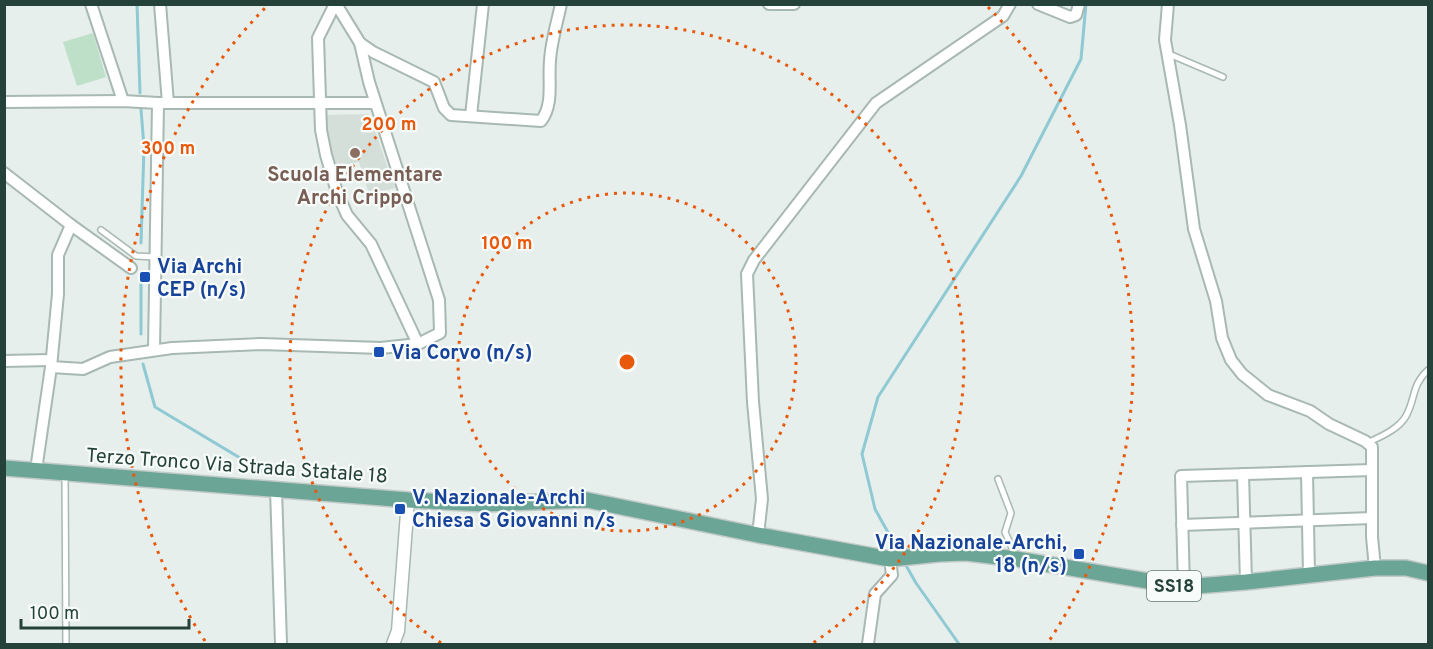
<svg xmlns="http://www.w3.org/2000/svg" width="1433" height="649" font-family="Overpass,sans-serif">
	<style>
		.built { fill: #d4dfda }
		.green { fill: #bfe0c8 }
		.lines { fill: none; stroke-linecap: round; stroke-linejoin: round }
		.stream { stroke: #8ec9d4; stroke-width: 3 }
		.service-casing { stroke: #a8b8b2; stroke-width: 8 }
		.minor-casing { stroke: #a8b8b2; stroke-width: 14 }
		.tertiary-casing { stroke: #a8b8b2; stroke-width: 15 }
		.primary-casing { stroke: #c2cac8; stroke-width: 18 }
		.service { stroke: #fff; stroke-width: 5 }
		.minor { stroke: #fff; stroke-width: 10 }
		.tertiary { stroke: #fff; stroke-width: 12 }
		.primary { stroke: #6aa596; stroke-width: 15 }
		.ring { fill: none; stroke: #e8590c; stroke-width: 3; stroke-dasharray: 3 6 }
		.education-dot { fill: #8d6e63; stroke: #f7fbf9; stroke-width: 2 }
		.transit-dot { fill: #1a4fb4; stroke: #f7fbf9; stroke-width: 2 }
		.labels { text-anchor: middle; stroke-width: 4.5; stroke-linejoin: round; paint-order: stroke }
		.shield { fill: #f7fbf9; stroke: #637a73; stroke-width: 1.5 }
		.shield-label { font-size: 18px; font-weight: bold; fill: #24423a }
		.education-label { font-size: 20px; font-weight: bold; fill: #785e54; stroke: #f7fbf9 }
		.transit-label { font-size: 20px; font-weight: bold; fill: #164399; stroke: #f7fbf9; text-anchor: start }
		.street-label { font-size: 20px; fill: #24423a; stroke: #f7fbf9 }
		.centre { fill: #e8590c; stroke: #f7fbf9; stroke-width: 3 }
		.ring-label { font-size: 18px; text-anchor: middle; font-weight: bold; fill: #e8590c; stroke: #f7fbf9; stroke-width: 4.5; stroke-linejoin: round; paint-order: stroke }
	</style>
	<rect width="100%" height="100%" fill="#e6efeb"/>
	<path class="built" d="M369,114L395,188L369,194L359,162L332,167L326,144L324,115Z"/>
	<path class="green" d="M93,33L106,77L77,86L63,42Z"/>
	<g class="lines">
		<g class="stream">
			<path d="M137,4L140,93"/>
			<path d="M141,109L144,147L141,243"/>
			<path d="M141,334V272"/>
			<path d="M143,364L155,407L267,474"/>
			<path d="M900,554L875,509L862,454L878,397L1021,176L1081,59L1086,4"/>
			<path d="M904,562L916,583L959,644"/>
		</g>
		<g class="service-casing">
			<g id="service">
				<path d="M1169,54L1223,77"/>
				<path d="M101,230L136,256L156,257"/>
				<path d="M1367,443C1380,437 1399,429 1406,416C1416,398 1411,386 1428,370"/>
				<path d="M65,475L66,644"/>
				<path d="M998,479L1011,513L1005,532L1015,555"/>
			</g>
		</g>
		<g class="minor-casing">
			<g id="minor">
				<path d="M91,4L123,101"/>
				<path d="M160,4L168,103"/>
				<path d="M335,4L318,38L321,130L326,155L337,192L347,215L371,244L418,344"/>
				<path d="M769,4H794"/>
				<path d="M1038,4L1070,17L1076,15L1079,4"/>
				<path d="M1168,4L1165,40L1180,125L1194,229L1216,301L1222,338L1231,360L1242,374L1268,395L1310,411L1329,424L1365,441L1372,447V537L1375,568"/>
				<path d="M360,43L373,52L434,82L444,108L451,115L541,121C554,104 548,81 550,61C551,42 557,23 561,4"/>
				<path d="M4,102L123,101L158,103L154,350"/>
				<path d="M158,103H375"/>
				<path d="M471,116L483,4"/>
				<path d="M4,173L71,225L131,268"/>
				<path d="M4,361L51,360"/>
				<path d="M51,367L83,369L110,357L172,348L261,344L381,348L418,344L440,333L439,300L369,82L360,43L336,4"/>
				<path d="M36,470L51,367L58,294V255L71,225"/>
				<path d="M1307,472L1309,574"/>
				<path d="M1243,474L1246,582"/>
				<path d="M276,489L281,644"/>
				<path d="M1182,525L1372,518"/>
				<path d="M758,535L762,499L753,402L747,274L754,260L876,103L1003,16L1010,4"/>
				<path d="M1184,587L1181,476L1372,470"/>
				<path d="M868,644L875,594L892,575L890,559"/>
			</g>
		</g>
		<g class="tertiary-casing">
			<path id="tertiary" d="M393,644L398,631L408,500"/>
		</g>
		<g class="primary-casing">
			<path id="primary" d="M4,468L408,500L485,504L587,500L758,535L890,559L939,554L966,553L1016,559L1184,587L1246,582L1375,568H1406L1428,573"/>
		</g>
		<use href="#service" class="service"/>
		<use href="#minor" class="minor"/>
		<use href="#tertiary" class="tertiary"/>
		<use href="#primary" class="primary"/>
	</g>
	<g class="ring">
		<circle cx="627" cy="362" r="169"/>
		<path d="M441 643A337 337 0 1 1 813 643"/>
		<path d="M205 641A506 506 0 0 1 266 7M988 7A506 506 0 0 1 1049 641"/>
	</g>
	<circle class="education-dot" cx="355" cy="153" r="6"/>
	<g class="transit-dot">
		<rect x="139" y="271" width="12" height="12" rx="3"/>
		<rect x="373" y="346" width="12" height="12" rx="3"/>
		<rect x="394" y="503" width="12" height="12" rx="3"/>
		<rect x="1073" y="548" width="12" height="12" rx="3"/>
	</g>
	<g class="labels">
		<rect class="shield" x="1147" y="571" width="54" height="30" rx="4.5"/>
		<g class="shield-label">
			<text x="1174" y="592">SS18</text>
		</g>
		<g class="education-label">
			<text x="355" y="181">Scuola Elementare<tspan x="355" dy="23">Archi Crippo</tspan></text>
		</g>
		<g class="transit-label">
			<text x="157" y="273">Via Archi<tspan x="157" dy="23">CEP (n/s)</tspan></text>
			<text x="391" y="359">Via Corvo (n/s)</text>
			<text x="412" y="504">V. Nazionale-Archi<tspan x="412" dy="23">Chiesa S Giovanni n/s</tspan></text>
			<text x="1067" y="549" text-anchor="end">Via Nazionale-Archi,<tspan x="1067" dy="23">18 (n/s)</tspan></text>
		</g>
		<g class="street-label">
			<text transform="translate(237 465) rotate(4)" y="7">Terzo Tronco Via Strada Statale 18</text>
		</g>
	</g>
	<circle cx="627" cy="362" r="9" class="centre"/>
	<g class="ring-label">
		<text x="389" y="130">200 m</text>
		<text x="168" y="154">300 m</text>
		<text x="507" y="249">100 m</text>
	</g>
	<rect width="1433" height="649" fill="none" stroke="#24423a" stroke-width="12"/>
	<path d="M21 619v9h168v-9" fill="none" stroke="#24423a" stroke-width="3"/>
	<text x="30" y="619" font-size="18" fill="#24423a" stroke="#f7fbf9" stroke-width="4.5" paint-order="stroke">100 m</text>
</svg>
